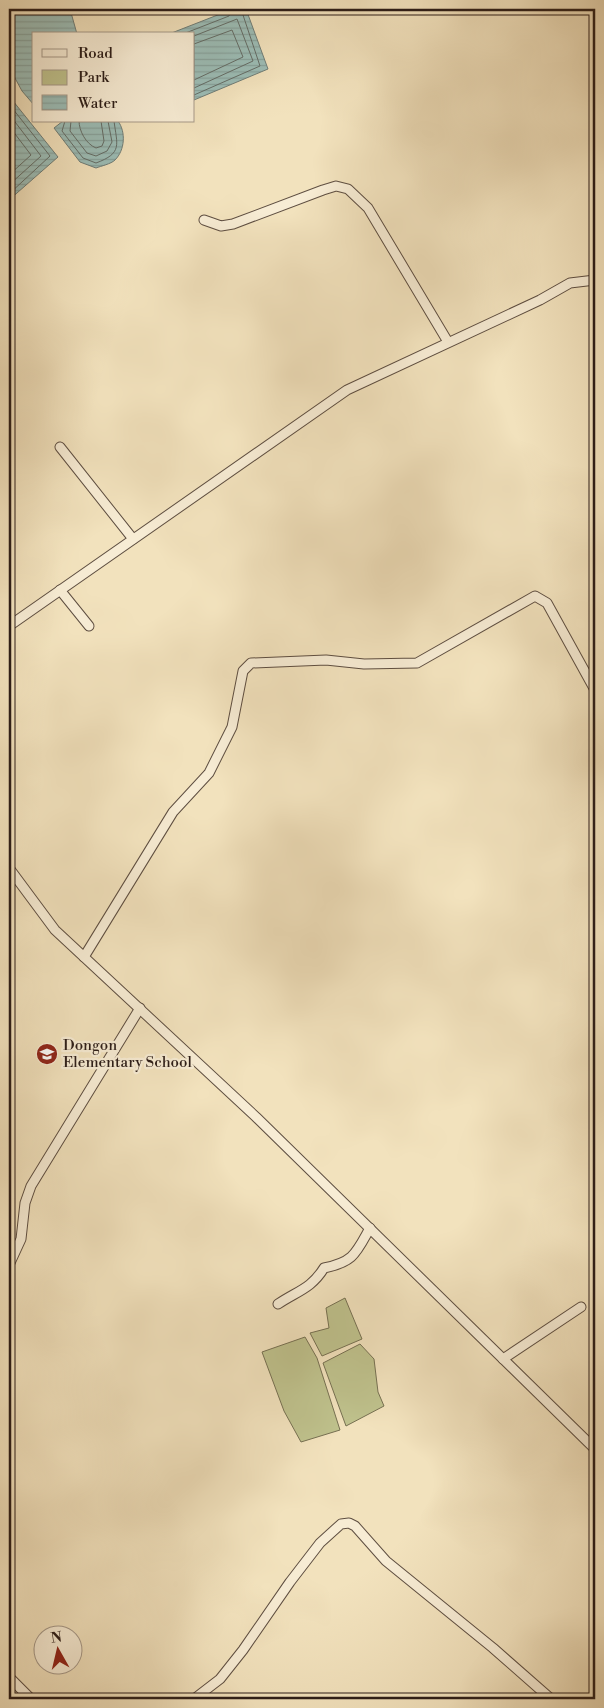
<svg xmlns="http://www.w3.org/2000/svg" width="604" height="1708" font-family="'Libre Bodoni',serif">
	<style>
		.green { fill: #bfc28d; stroke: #767052 }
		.water { fill: url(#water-rules); stroke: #6f7d77 }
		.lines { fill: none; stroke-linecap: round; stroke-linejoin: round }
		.shore { stroke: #646d67; stroke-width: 1 }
		.minor-casing { stroke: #5e4e41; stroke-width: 11 }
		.minor { stroke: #f7ecd4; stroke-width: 9 }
		.labels { text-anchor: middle; stroke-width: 4.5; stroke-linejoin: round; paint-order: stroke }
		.poi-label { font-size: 15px; fill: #2c1d18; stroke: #f7ecd4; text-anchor: start }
	</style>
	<defs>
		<pattern id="water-rules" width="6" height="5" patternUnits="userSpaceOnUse" patternTransform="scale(1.25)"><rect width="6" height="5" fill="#9cbdb6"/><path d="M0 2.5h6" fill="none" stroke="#87a29c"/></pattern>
	</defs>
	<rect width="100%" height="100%" fill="#f2e2bd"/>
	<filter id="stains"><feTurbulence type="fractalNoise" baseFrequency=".004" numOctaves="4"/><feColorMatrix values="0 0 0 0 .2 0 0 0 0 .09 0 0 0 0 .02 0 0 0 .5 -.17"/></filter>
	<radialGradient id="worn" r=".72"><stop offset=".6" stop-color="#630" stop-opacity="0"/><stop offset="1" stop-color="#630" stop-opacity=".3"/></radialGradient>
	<g class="green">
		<path d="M345,1298L362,1339L322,1356L310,1333L329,1328L326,1308Z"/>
		<path d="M305,1337L317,1358L340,1430L301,1442L284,1411L262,1352Z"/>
		<path d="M360,1344L374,1359L378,1392L384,1406L346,1426L323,1363Z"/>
	</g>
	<g class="water">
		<path d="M9,9H70L77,34H34V105L22,91L9,67Z"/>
		<path d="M233,9H246L268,69L194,100V34H169Z"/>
		<path d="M9,96L58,157L9,200Z"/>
		<path d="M63,121H118C126,132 125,150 115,160C111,164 101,166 96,168L80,162L54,128Z"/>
	</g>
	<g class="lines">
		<g class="shore">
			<path d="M183,34L229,16L232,9"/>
			<path d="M194,36L237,19L253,61L194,88"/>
			<path d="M194,44L232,30L243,57L194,80"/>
			<path d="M194,95L260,66L241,9"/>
			<path d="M9,104L50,156L9,194"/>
			<path d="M9,114L41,156L9,185"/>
			<path d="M65,121L62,131L83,158L96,163C123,153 117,145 114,121"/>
			<path d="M71,121L70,131L87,153L96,156L107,151L112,142L108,121"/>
			<path d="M79,121C79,131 86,144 96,148L102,146L104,141L101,121"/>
			<path d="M9,126L31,155L9,175"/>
		</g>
		<g class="minor-casing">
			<g id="minor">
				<path d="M204,220L221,226L233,224L323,190L336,186L348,189L368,208L448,342"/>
				<path d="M60,447L133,539"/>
				<path d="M60,590L89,626"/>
				<path d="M9,626L347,390L540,300L570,283L595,280"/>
				<path d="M9,868L55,930L256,1117L595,1449"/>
				<path d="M84,957L173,812L209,773L232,727L243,671L251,663L326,660L364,664L417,663L535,596L547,603L595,690"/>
				<path d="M9,1265L21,1239L25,1203L31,1186L140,1008"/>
				<path d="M278,1304C297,1291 311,1289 324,1268C354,1262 356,1253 370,1228"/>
				<path d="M503,1359L581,1307"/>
				<path d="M9,1677L31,1699"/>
				<path d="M194,1699L220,1679L243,1650L290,1582L320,1543L341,1524L349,1523L355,1526L386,1561L493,1648L551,1699"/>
			</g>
		</g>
		<use href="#minor" class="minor"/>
	</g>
	<defs>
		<g id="school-disc" transform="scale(1.125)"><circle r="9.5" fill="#8f2418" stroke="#f7ecd4"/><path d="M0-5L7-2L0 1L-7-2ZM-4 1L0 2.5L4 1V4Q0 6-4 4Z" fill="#fff"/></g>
	</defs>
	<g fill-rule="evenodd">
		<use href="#school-disc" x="47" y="1054"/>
	</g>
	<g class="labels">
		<g class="poi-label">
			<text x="63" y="1050">Dongon<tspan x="63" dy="17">Elementary School</tspan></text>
		</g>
	</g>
	<rect width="604" height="1708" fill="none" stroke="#f2e2bd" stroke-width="30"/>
	<rect x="10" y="10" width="584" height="1688" fill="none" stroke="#2c1d18" stroke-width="2.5"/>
	<rect x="15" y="15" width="574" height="1678" fill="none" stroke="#2c1d18"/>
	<rect x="32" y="32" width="162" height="90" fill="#f7ecd4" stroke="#a69989"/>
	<rect x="42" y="49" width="25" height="8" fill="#f7ecd4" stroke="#a69989"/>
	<text x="78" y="58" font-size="15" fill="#2c1d18">Road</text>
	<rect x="42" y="70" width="25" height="15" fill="#bfc28d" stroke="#a69989"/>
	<text x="78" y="82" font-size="15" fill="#2c1d18">Park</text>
	<rect x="42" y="95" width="25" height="15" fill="url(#water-rules)" stroke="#a69989"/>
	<text x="78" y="108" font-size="15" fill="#2c1d18">Water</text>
	<g transform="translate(58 1650) rotate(352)"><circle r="24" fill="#f7ecd4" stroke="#a69989"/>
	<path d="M0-4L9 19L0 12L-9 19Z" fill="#8f2418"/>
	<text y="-8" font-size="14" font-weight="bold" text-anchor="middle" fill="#2c1d18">N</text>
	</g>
	<rect width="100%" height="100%" filter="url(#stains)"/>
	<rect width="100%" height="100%" fill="url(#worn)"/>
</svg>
